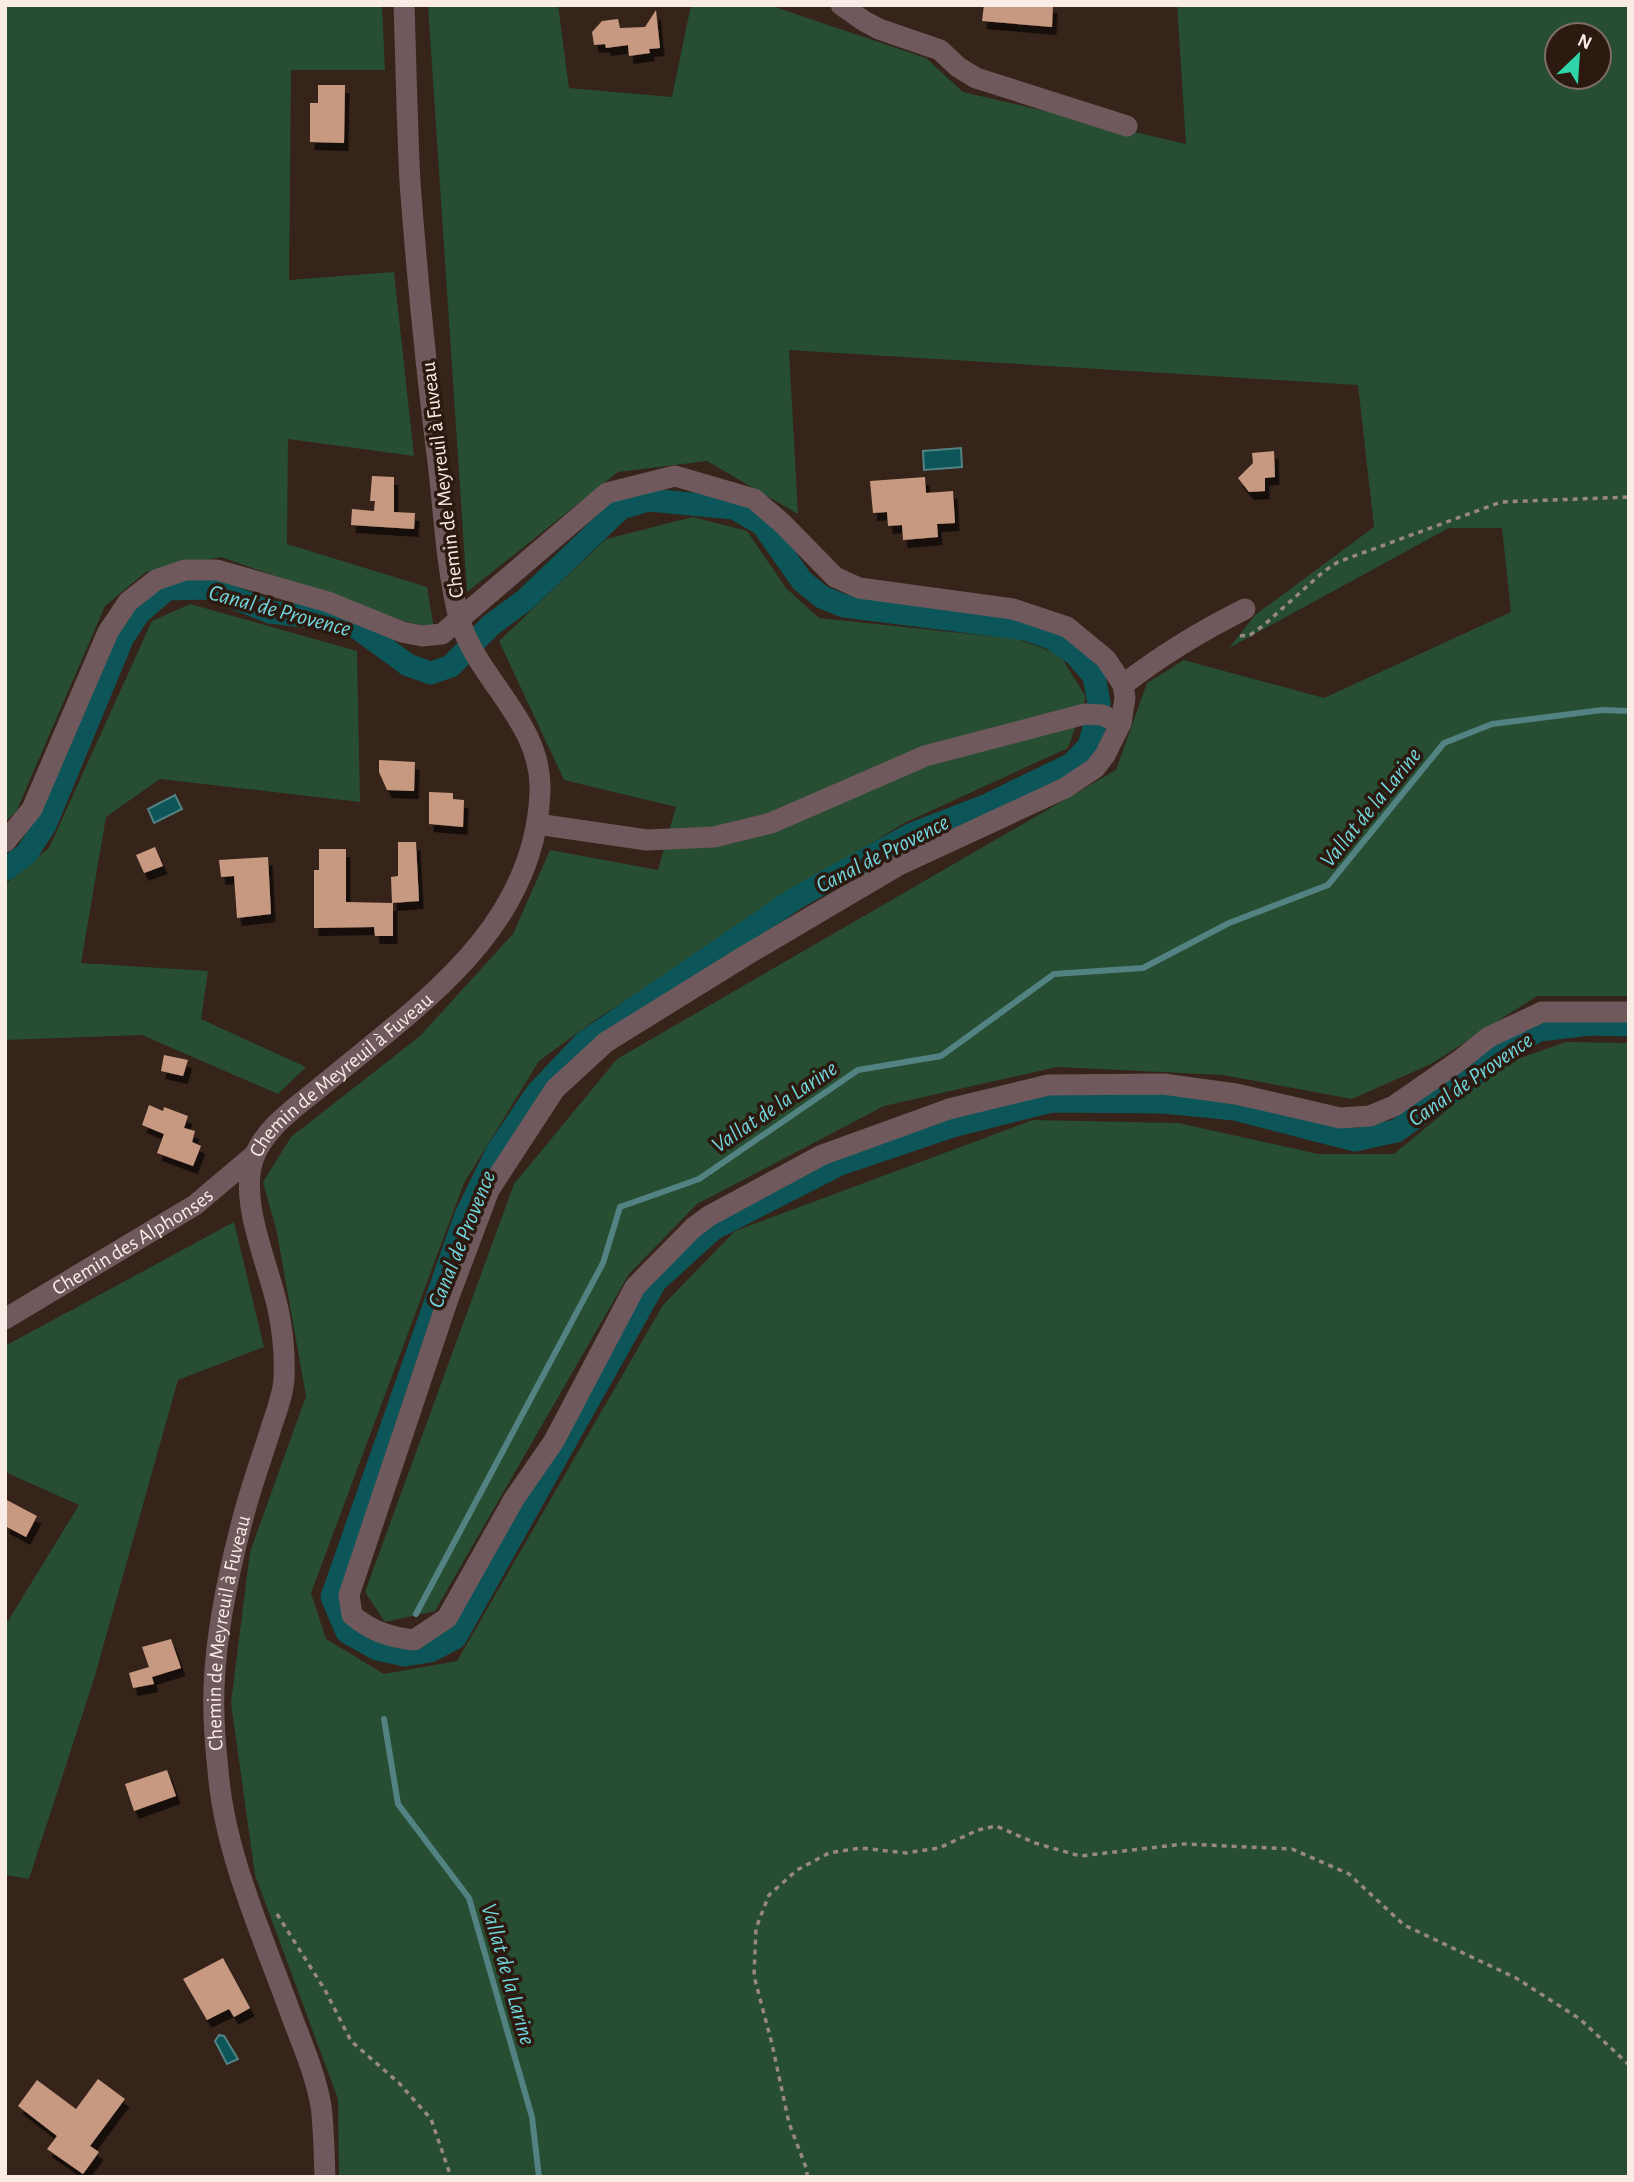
<svg xmlns="http://www.w3.org/2000/svg" width="1634" height="2182" font-family="'Alegreya Sans',sans-serif">
	<style>
		.green { fill: #274d33; fill-rule: evenodd }
		.water { fill: #0c5559; stroke: #538283; stroke-width: 2 }
		.lines { fill: none; stroke-linecap: round; stroke-linejoin: round }
		.stream { stroke: #538283; stroke-width: 6 }
		.canal { stroke: #0c5559; stroke-width: 23 }
		.building { fill: #c89981; filter: url(#shadow) }
		.path { stroke: #988880; stroke-width: 3.5; stroke-dasharray: 5 5; stroke-linecap: butt }
		.minor { stroke: #6f595c; stroke-width: 21 }
		.labels { text-anchor: middle; stroke-width: 7; stroke-linejoin: round; paint-order: stroke }
		.street-label { font-size: 21px; fill: #f9ece5; stroke: #2c190f }
		.water-label { font-size: 23px; font-style: italic; fill: #71d7df; stroke: #2c190f }
	</style>
	<defs>
		<filter id="shadow"><feDropShadow dx="4.5" dy="8" stdDeviation="0" flood-color="#0009"/></filter>
	</defs>
	<rect width="100%" height="100%" fill="#362319"/>
	<g class="green">
		<path d="M5,5H382L385,70H291L289,280L394,272L414,456L288,439L287,544L427,587L434,628L406,622L221,557L146,572L105,606L16,812L5,822Z"/>
		<path d="M428,5H558L569,88L672,97L691,5H769L926,58L963,92L1186,144L1177,5H1629V996H1537L1431,1064L1352,1099L1223,1075L1057,1067L884,1106L697,1204L629,1274L435,1611L385,1622L365,1592L514,1184L617,1059L1116,770L1147,683L1184,660L1324,698L1511,612L1502,528H1449L1229,648L1255,615L1374,527L1358,385L789,350L798,514L707,461L618,472L467,592ZM1557,35H1599V77H1557Z"/>
		<path d="M693,517L747,531L786,588L819,618L1018,639L1060,655L1086,697L1068,748L902,824L598,1018L539,1061L464,1183L311,1593L326,1639L384,1674L457,1661L663,1305L735,1231L1033,1120L1178,1123L1318,1154H1394L1503,1064L1566,1042L1629,1043V2177H339L338,2099L255,1875L231,1703L250,1552L306,1396L277,1233L263,1182L291,1137L420,1036L513,934L550,850L658,870L676,807L564,780L499,641L606,539Z"/>
		<path d="M190,604L357,651L360,802L160,779L106,817L81,963L208,971L201,1019L306,1067L278,1094L142,1035L5,1040V885L49,848L152,621Z"/>
		<path d="M234,1222L264,1347L178,1380L94,1679L29,1879L5,1875V1620L8,1621L79,1505L5,1472V1346Z"/>
	</g>
	<g class="water">
		<path d="M961,448L962,467L924,470L923,451Z"/>
		<path d="M175,795L182,809L154,823L148,809Z"/>
		<path d="M219,2035L224,2036L238,2059L227,2064L215,2041Z"/>
	</g>
	<g class="lines">
		<g class="stream">
			<path d="M416,1614L603,1263L620,1207L699,1179L858,1070L941,1056L1054,974L1143,968L1229,923L1328,885L1444,743L1492,724L1602,710L1629,711"/>
			<path d="M384,1719L398,1804L469,1898L532,2117L539,2177"/>
		</g>
		<path class="canal" d="M5,870L27,853L45,825L123,637L139,613L167,589L210,588L270,612L328,619L356,627L408,665L431,673L451,666L491,625L525,600L621,508L649,500L734,508L762,524L802,581L822,597L844,606L1026,629L1053,639L1075,654L1094,676L1099,702L1094,728L1089,746L1072,764L985,806L910,835L796,898L585,1042L536,1094L497,1152L466,1215L332,1597L347,1632L377,1649L405,1655L430,1651L455,1638L655,1282L713,1229L840,1164L952,1126L1051,1101L1163,1102L1235,1109L1355,1140L1396,1131L1461,1085L1502,1051L1539,1030L1590,1024L1629,1025"/>
	</g>
	<g class="building">
		<path d="M984,5H1053L1052,27L982,21Z"/>
		<path d="M656,10L660,48L649,49L650,53L629,56L628,45L606,48L605,44L594,45L592,32L602,21L618,19L620,28L645,27Z"/>
		<path d="M318,85H345L344,143L310,142V103H318Z"/>
		<path d="M1274,451L1275,477L1265,478V491L1249,492L1238,478L1253,463L1252,453Z"/>
		<path d="M372,476L394,477V512L415,513L414,529L351,525L352,509L374,511L375,501H370Z"/>
		<path d="M925,477L926,493L953,491L955,523L937,524L938,537L903,540L902,525L888,526L887,512L873,513L870,481Z"/>
		<path d="M379,760L415,762L414,791L387,790L379,772Z"/>
		<path d="M429,792L453,793V799L464,800L463,827L429,824Z"/>
		<path d="M398,842H416L419,901L392,903L391,877L398,876Z"/>
		<path d="M155,847L163,866L144,873L136,855Z"/>
		<path d="M319,849H346V902L393,903V936H375L374,927L314,928V870H319Z"/>
		<path d="M268,857L271,914L237,918L234,876L221,877L219,860Z"/>
		<path d="M164,1055L188,1060L183,1076L161,1071Z"/>
		<path d="M149,1105L163,1111L164,1107L188,1116L184,1128L195,1131L192,1142L201,1146L193,1166L157,1153L164,1134L142,1125Z"/>
		<path d="M5,1499L37,1516L26,1537L5,1526Z"/>
		<path d="M171,1639L181,1668L152,1677L154,1684L133,1688L129,1673L149,1667L142,1647Z"/>
		<path d="M167,1770L176,1796L134,1811L125,1784Z"/>
		<path d="M223,1958L250,2008L234,2017L229,2009L207,2020L183,1979Z"/>
		<path d="M98,2079L125,2099L90,2146L99,2152L83,2174L47,2149L57,2136L18,2106L37,2080L76,2109Z"/>
	</g>
	<g class="lines">
		<g class="path">
			<path d="M1240,636L1250,635L1264,625L1323,572L1338,562L1501,502L1629,497"/>
			<path d="M277,1914L325,1990L351,2041L399,2083L431,2119L451,2177"/>
			<path d="M807,2177V2170L789,2123L772,2044L754,1976L756,1928L769,1895L797,1870L829,1853L861,1848L906,1853L939,1848L978,1830L996,1826L1035,1843L1080,1856L1184,1844L1292,1849L1349,1874L1404,1925L1516,1978L1580,2019L1629,2065"/>
		</g>
		<g class="minor">
			<path d="M841,5L864,21L879,29L940,50L958,67L976,78L1127,126"/>
			<path d="M1123,685C1160,656 1203,630 1245,609"/>
			<path d="M537,824L647,840L714,837L771,823L925,756L1085,714L1102,715L1121,723"/>
			<path d="M5,842L32,809L108,632L128,602L156,580L185,570H217L328,602L402,632L422,636L442,634L607,493L675,476L754,499L783,524L835,577L859,588L1013,609L1067,627L1106,659L1123,685L1125,698L1121,723L1105,755L1095,768L1065,788L899,865L748,954L606,1042L555,1089L489,1190L448,1299L349,1595L352,1615C371,1631 389,1637 414,1640L447,1618L514,1499L554,1441L635,1287L693,1228L709,1216L822,1155L949,1109L1048,1085L1163,1084L1236,1094L1340,1118L1370,1116L1394,1106L1459,1061L1489,1037L1542,1012H1629"/>
			<path id="s1" d="M5,1319L195,1205L253,1156"/>
			<path id="s2" d="M325,2177C324,2154 324,2129 321,2106C316,2076 303,2046 292,2017C264,1939 224,1853 218,1770C215,1743 213,1715 214,1688C216,1630 229,1570 244,1514C252,1484 263,1454 272,1425C277,1410 283,1395 284,1379C285,1356 283,1332 278,1309C269,1266 239,1203 253,1160C263,1128 299,1105 324,1084C419,1005 535,929 540,792C543,721 474,678 458,614C446,564 444,513 438,462C426,369 417,275 410,182C407,123 406,64 404,5"/>
		</g>
	</g>
	<g class="labels">
		<g class="street-label">
			<text transform="translate(442 480) rotate(-97)" y="7">Chemin de Meyreuil à Fuveau</text>
			<text dy="7" stroke="none"><textPath href="#s2" startOffset="1171">Chemin de Meyreuil à Fuveau</textPath></text>
			<text dy="7" stroke="none"><textPath href="#s1" startOffset="149">Chemin des Alphonses</textPath></text>
			<text dy="7" stroke="none"><textPath href="#s2" startOffset="562">Chemin de Meyreuil à Fuveau</textPath></text>
		</g>
		<g class="water-label">
			<text transform="translate(280 610) rotate(15)" y="8">Canal de Provence</text>
			<text transform="translate(1370 807) rotate(-51)" y="8">Vallat de la Larine</text>
			<text transform="translate(882 853) rotate(-27)" y="8">Canal de Provence</text>
			<text transform="translate(1470 1079) rotate(-35)" y="8">Canal de Provence</text>
			<text transform="translate(774 1106) rotate(-34)" y="8">Vallat de la Larine</text>
			<text transform="translate(461 1239) rotate(-68)" y="8">Canal de Provence</text>
			<text transform="translate(509 1974) rotate(74)" y="8">Vallat de la Larine</text>
		</g>
	</g>
	<rect width="1634" height="2182" fill="none" stroke="#f9ece5" stroke-width="14"/>
	<g transform="translate(1578 56) rotate(25)"><circle r="33" fill="#2c190f" stroke="#7e6d65" stroke-width="2"/>
	<path d="M0-5L12 26L0 18L-12 26Z" fill="#30d4a9"/>
	<text y="-10" font-size="19" font-weight="bold" text-anchor="middle" fill="#f9ece5">N</text>
	</g>
</svg>
